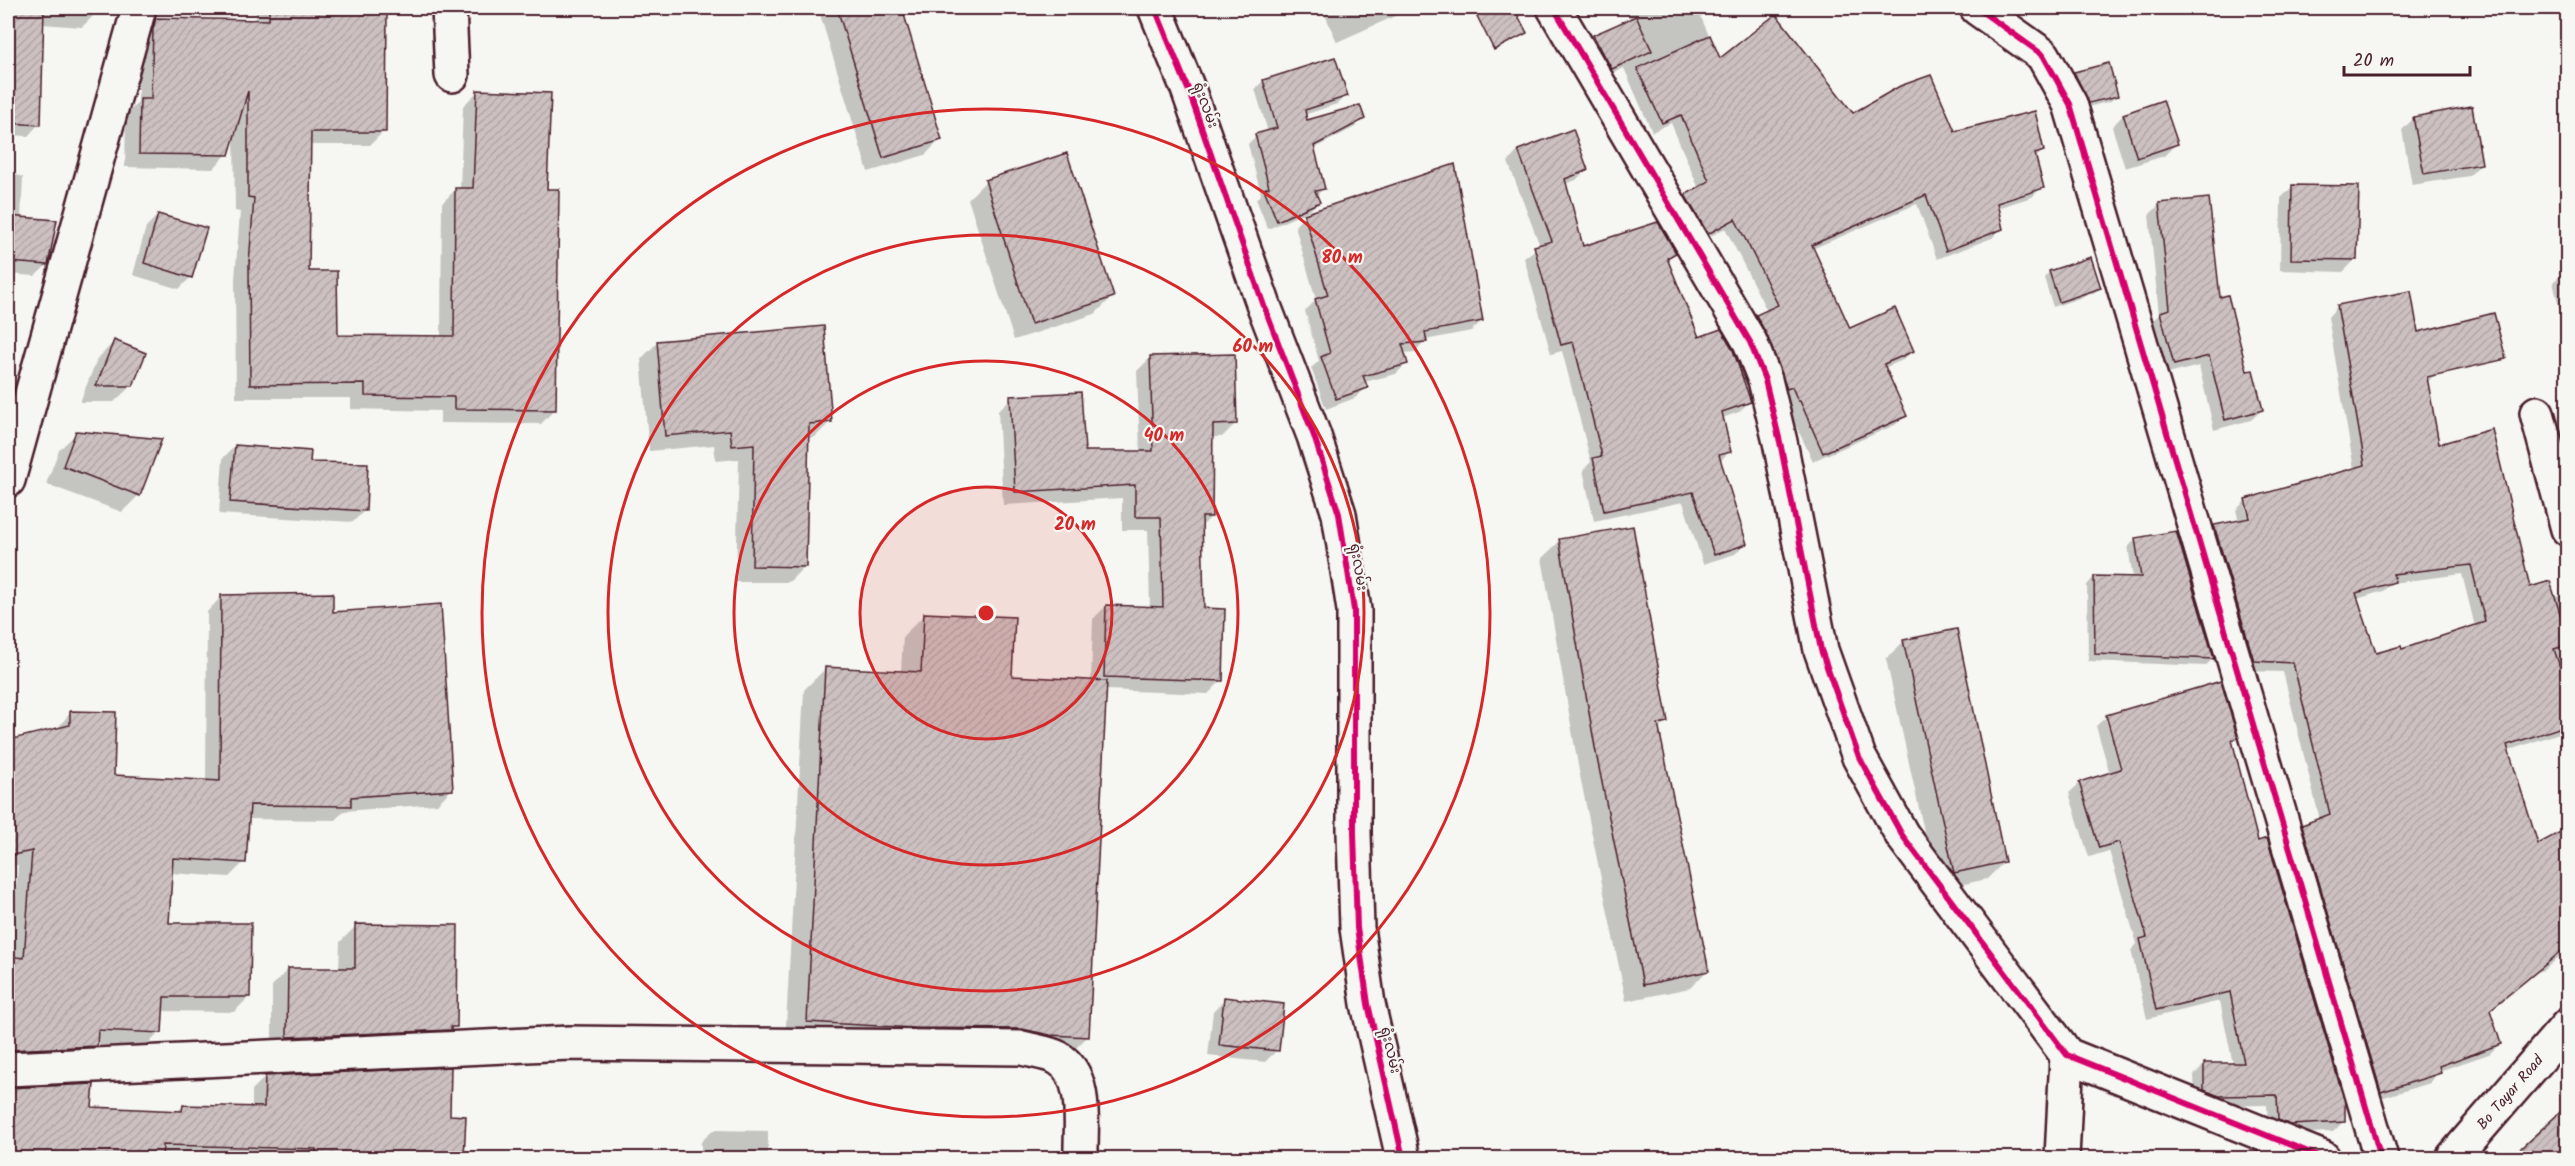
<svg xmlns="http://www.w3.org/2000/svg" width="2575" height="1166" font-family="Kalam,'Noto Sans Myanmar',sans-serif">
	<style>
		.shadow { fill: #0003; fill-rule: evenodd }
		.building { fill: url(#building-hatch); stroke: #4a1f2b; stroke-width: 1.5; fill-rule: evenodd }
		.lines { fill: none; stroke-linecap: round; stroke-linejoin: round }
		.minor-casing { stroke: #4a1f2b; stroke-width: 38 }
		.tertiary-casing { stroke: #4a1f2b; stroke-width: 38 }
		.secondary-casing { stroke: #4a1f2b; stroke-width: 38 }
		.minor { stroke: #f6f6f2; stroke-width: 33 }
		.tertiary { stroke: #f6f6f2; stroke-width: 33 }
		.secondary { stroke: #f6f6f2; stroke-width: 33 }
		.cycleway-casing { stroke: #f6f6f2; stroke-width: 10 }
		.cycleway { stroke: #d6006c; stroke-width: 6 }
		.ring { fill: none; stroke: #d62828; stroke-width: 3 }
		.labels { text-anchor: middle; stroke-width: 4.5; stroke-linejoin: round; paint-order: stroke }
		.street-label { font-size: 15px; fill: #4a1f2b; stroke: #f6f6f2 }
		.centre { fill: #d62828; stroke: #f6f6f2; stroke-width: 3 }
		.ring-label { font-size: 18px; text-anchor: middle; font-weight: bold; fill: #d62828; stroke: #f6f6f2; stroke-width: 4.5; stroke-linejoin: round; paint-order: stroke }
	</style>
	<defs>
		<pattern id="building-hatch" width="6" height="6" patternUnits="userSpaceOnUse" patternTransform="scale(1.5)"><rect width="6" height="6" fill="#ccc1c0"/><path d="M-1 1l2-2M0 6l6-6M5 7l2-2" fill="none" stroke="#b1a5a5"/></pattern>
	</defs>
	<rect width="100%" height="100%" fill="#f6f6f2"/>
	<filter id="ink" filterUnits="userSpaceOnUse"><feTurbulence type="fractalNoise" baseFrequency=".0167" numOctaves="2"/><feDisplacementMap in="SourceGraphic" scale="12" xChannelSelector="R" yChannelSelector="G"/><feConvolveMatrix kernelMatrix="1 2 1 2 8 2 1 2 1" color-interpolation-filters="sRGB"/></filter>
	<g filter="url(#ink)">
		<g class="shadow">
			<path d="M8,8H94L93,16L82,27L42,24L39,124L28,136L8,135Z"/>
			<path d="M256,8H388L384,131L370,145H310L307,273L336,337H441L442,203L456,189H460L463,106L477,92L546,190L555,409L541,424L440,423V411L351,409V398H236L235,279L240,212L235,211L234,134L227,154L213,169L125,167L126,115L138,102L139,44L142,34L156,19L256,21Z"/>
			<path d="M818,8H900L940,140L925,155L868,172Z"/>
			<path d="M1322,8H1413L1337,42Z"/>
			<path d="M1624,8H1697L1720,61L1852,114L2043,151L2034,159L2042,187L2032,197L1997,208L2001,229L1992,238L1937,259L1917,204L1812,249L1849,330L1912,351L1903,360L1884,368L1905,416L1895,425L1813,461L1747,325L1757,316L1767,311L1725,228L1699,243L1677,205L1699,189L1671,123L1652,132L1624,68L1602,78L1584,46L1594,36L1631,20Z"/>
			<path d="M2108,64L2116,95L2111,101L2084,108L2069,79L2074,73Z"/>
			<path d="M1263,81L1346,96L1337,104L1304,115L1306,122L1363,118L1355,127L1313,149L1324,188L1316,196L1318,202L1310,210L1268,229L1256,199L1261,194L1248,144L1256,136L1268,132L1255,89Z"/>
			<path d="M2123,115L2176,144L2164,156L2125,168L2112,127Z"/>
			<path d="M2414,118L2481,164L2469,176L2412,185L2402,130Z"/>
			<path d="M1572,130L1587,169L1576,180L1565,184L1582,248L1674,252L1666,260L1699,339L1749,402L1739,412L1722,418L1730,451L1719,462L1746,543L1735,554L1703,564L1683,502L1594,521L1583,470L1591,462L1562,351L1551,354L1524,258L1540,246L1508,162L1518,151Z"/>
			<path d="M1066,155L1112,297L1095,314L1014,340L968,199L985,182Z"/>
			<path d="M8,172L23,177L21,219L47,265L35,276L8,274Z"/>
			<path d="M2293,186L2355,260L2343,272L2280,270L2281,198Z"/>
			<path d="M2160,204L2218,299L2262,410L2251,420L2214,430L2199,366L2164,375L2150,324L2159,315L2149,215Z"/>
			<path d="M158,215L191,277L179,289L133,275L146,227Z"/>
			<path d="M1305,215L1482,321L1471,331L1425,340L1415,352L1403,353L1406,364L1396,374L1364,382L1366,388L1355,398L1326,409L1311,368L1319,361L1305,311L1316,300L1295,226Z"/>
			<path d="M2568,269V345L2553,282Z"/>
			<path d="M2049,272L2100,287L2094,293L2053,307L2044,278Z"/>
			<path d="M2338,306L2417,333L2435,375L2426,383L2437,446L2529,589L2553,598L2568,593V666L2559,669L2568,696V730L2507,751L2537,846L2568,829V951L2542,971L2540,968L2488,1011L2500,1044L2489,1054L2439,1071L2430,1083L2371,1101L2293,836L2303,826L2320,820L2283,672L2244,671L2204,536L2214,526L2239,522L2236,510L2246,500L2354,469L2328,317ZM2245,505H2248L2253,525L2251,526ZM2462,574L2475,627L2401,651L2375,655L2357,599L2383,591L2392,583Z"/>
			<path d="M114,342L132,385L114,402H80L97,359Z"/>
			<path d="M657,343L831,421L815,437L807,438L805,566L789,582H736L739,459L716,461L714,445L649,451L641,359Z"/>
			<path d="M1150,358L1236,423L1222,437H1212L1211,517L1201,527L1202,610L1221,681L1208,694L1105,690L1087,1037L1065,1059L785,1044L804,690L826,668L901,672L903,636L925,614L1011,677L1091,681L1093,619L1106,606L1150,608L1148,530H1122V498L1003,505L998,411L1011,398L1083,453H1140L1137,371Z"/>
			<path d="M77,433L139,495L122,512L46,484L59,450Z"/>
			<path d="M235,446L308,463L365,510L353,522L219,514L223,458Z"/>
			<path d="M2175,533L2213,659L2205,666L2088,661L2087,585L2094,577L2133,578L2128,547L2135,540Z"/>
			<path d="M1560,541L1666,721L1658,730L1707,971L1690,988L1626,1001L1579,771L1542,558Z"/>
			<path d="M221,597L332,614L452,789L437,804L344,811L335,820L247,819L244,862L229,877L171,873L167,924L249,997L234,1012L161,1011L160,1032L145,1047L96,1045L80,1060L8,1065V958H11L18,865L8,867V741L56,730L71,712L112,776L206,781L207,612Z"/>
			<path d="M1955,631L2004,862L1987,879L1937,890L1886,659L1903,642Z"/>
			<path d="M2107,716L2236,738L2231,743L2257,843L2343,1122L2333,1132L2280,1134L2268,1130L2267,1105L2209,1106L2195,1100L2194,1075L2204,1065L2233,1064L2220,1001L2147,1019L2131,950L2137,944L2109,851L2089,857L2069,793L2080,783L2110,774L2096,726ZM2106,720H2109L2125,775L2122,776Z"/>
			<path d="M356,926L455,1026L439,1042L272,1053V986L288,969L339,970L340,942Z"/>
			<path d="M1225,999L1277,1050L1265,1062L1208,1056L1213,1011Z"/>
			<path d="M265,1077L448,1116L464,1117L462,1158H8V1089L91,1108L177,1112L183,1106L252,1108V1090Z"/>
			<path d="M2568,1090V1158H2512L2564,1110L2559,1099Z"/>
			<path d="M713,1130L768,1131V1158H701V1142Z"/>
		</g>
		<g class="building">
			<path d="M8,8H44L41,125L8,123Z"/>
			<path d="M269,8H387L386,132H311L309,271H337L338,335L454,336L455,188H473L477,90L551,93L547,189H559L556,410L454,409V397L365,396V384L250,385L249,264L254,198L248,197V91L229,155L139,154L140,99H151L153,29L156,18L269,20Z"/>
			<path d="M837,8H902L942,140L883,158Z"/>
			<path d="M1473,8H1514L1527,33L1494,50Z"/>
			<path d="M1776,14L1853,113L1900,86L1931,75L1955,131L2035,111L2044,151L2035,154L2044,188L1997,203L2003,229L1946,251L1926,195L1812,245L1850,328L1895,308L1914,351L1884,364L1907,416L1823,453L1800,401H1798L1792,387L1787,389L1767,335L1756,315L1778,305L1759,266L1735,219L1708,234L1685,195L1709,181L1681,115L1662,123L1637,68L1710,35L1720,58Z"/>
			<path d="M1636,16L1652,51L1612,69L1593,35Z"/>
			<path d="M1335,57L1348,96L1305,110L1307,120L1360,105L1365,119L1314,146L1325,189L1315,191L1320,202L1277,221L1264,189L1269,187L1255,134L1277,128L1263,80Z"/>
			<path d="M2109,63L2118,96L2089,103L2074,72Z"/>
			<path d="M2163,100L2178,144L2137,158L2123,114Z"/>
			<path d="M2472,106L2482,164L2424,174L2413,117Z"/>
			<path d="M1573,129L1588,170L1565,179L1583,246L1658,222L1676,253L1667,258L1699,337L1721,329L1733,350L1751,402L1722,412L1731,452L1719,455L1747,544L1714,555L1693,492L1604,511L1593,458L1602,456L1573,342L1561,345L1534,246L1552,241L1518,150Z"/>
			<path d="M1067,153L1114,297L1031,324L985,180Z"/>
			<path d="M1455,164L1483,321L1425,332L1427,342L1402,344L1408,364L1363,376L1368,388L1336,399L1321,357L1330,353L1315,299L1328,295L1304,214Z"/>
			<path d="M2292,185L2359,186L2357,260L2291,259Z"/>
			<path d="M2209,198L2220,297L2228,295L2247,371L2253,370L2263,410L2225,420L2209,356L2174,365L2160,312L2170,309L2159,203Z"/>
			<path d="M158,214L207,228L192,278L144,263Z"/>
			<path d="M8,216L57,220L48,265L8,262Z"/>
			<path d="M2091,257L2101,288L2059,302L2049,271Z"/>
			<path d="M2411,291L2418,332L2494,313L2506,359L2427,377L2439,444L2492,429L2530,587L2550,581L2568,639V645L2554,649L2568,691V725L2507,745L2538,844L2568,828V946L2490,1010L2501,1044L2439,1066L2441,1073L2381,1092L2302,825L2330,814L2293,663L2254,661L2214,525L2250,518L2245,499L2365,465L2337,305ZM2471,565L2485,622L2402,649L2401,646L2376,653L2356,593L2395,582L2393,574Z"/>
			<path d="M824,326L832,422L809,424L806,567L752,566L754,444L732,446L730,430L665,436L657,341Z"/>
			<path d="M114,340L146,353L133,386H96Z"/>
			<path d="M1235,354L1237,424L1213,425L1212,517H1202L1204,608L1225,609L1223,681L1104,677L1106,605L1163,607L1161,517H1135V485L1015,492L1010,396L1081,392L1085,451H1153L1150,356Z"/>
			<path d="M76,431L162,439L140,496L63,466Z"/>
			<path d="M235,445L311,451L310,462L368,463L366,511L230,502Z"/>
			<path d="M1633,526L1668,722L1658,724L1709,971L1643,985L1596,753L1559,539Z"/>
			<path d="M2176,531L2214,659L2095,654L2094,576L2141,577L2135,538Z"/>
			<path d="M333,593V612L441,604L453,790L351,797V806L250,805L246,863L173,858L169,923H251L250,997H164L162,1033L98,1030L97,1046L8,1050V956L24,958L32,851L8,856V740L70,725V711L116,712L114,775L220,781L221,595Z"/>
			<path d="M924,613L1015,617L1012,676L1107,681L1089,1037L1050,1035L1022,1029L915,1028L807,1022L825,667L921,672Z"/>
			<path d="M1957,629L2005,862L1954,873L1903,640Z"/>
			<path d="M2221,681L2238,738L2232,740L2258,841L2267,838L2345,1103V1122L2291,1125L2278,1120L2277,1095L2219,1096L2204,1090V1063H2244L2230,992L2156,1010L2140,939L2147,937L2119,842L2099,848L2079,782L2121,769L2106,715Z"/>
			<path d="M355,924L458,925L457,1027H451V1030L287,1037L288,968H355Z"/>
			<path d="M1224,997L1284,1004L1279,1051L1219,1045Z"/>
			<path d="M451,1067L450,1115L466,1116L464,1158H316V1149L163,1145L162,1158H8V1088L94,1084L92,1107L182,1111L183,1105L264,1107L265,1076Z"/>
			<path d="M2568,1105V1158H2510Z"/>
		</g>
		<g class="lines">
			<g class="minor-casing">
				<g id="minor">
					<path d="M449,8L452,75"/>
					<path d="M1554,8L1750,342L1765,380L1780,442L1821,650L1859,757L1902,835L2067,1055L2323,1158"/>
					<path d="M1977,8L2043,55L2070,104L2381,1158"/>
					<path d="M2537,413L2568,529"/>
					<path d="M8,480L139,8"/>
					<path d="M8,1069L569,1043L1022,1048C1033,1051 1049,1053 1058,1058C1089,1076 1080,1129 1081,1158"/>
					<path d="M2062,1158L2067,1055"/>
				</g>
			</g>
			<g class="tertiary-casing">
				<path id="tertiary" d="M1155,8L1188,89L1264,306L1314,436L1339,514L1354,610V833L1357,928L1368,1004L1403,1158"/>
			</g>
			<g class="secondary-casing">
				<g id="secondary">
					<path id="s1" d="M2453,1158L2568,1025"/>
				</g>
			</g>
			<use href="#minor" class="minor"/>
			<use href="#tertiary" class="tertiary"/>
			<use href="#secondary" class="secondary"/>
			<g class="cycleway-casing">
				<g id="cycleway">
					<path d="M1155,8L1188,89L1264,306L1314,436L1339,514L1354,610V833L1357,928L1368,1004L1403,1158"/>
					<path d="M1554,8L1750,342L1765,380L1780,442L1821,650L1859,757L1902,835L2067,1055L2323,1158"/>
					<path d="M1977,8L2043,55L2070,104L2381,1158"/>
				</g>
			</g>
			<use href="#cycleway" class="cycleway"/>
		</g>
	</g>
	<circle cx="986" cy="613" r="126" fill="#d62828" fill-opacity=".12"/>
	<g class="ring">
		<circle cx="986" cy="613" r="126"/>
		<circle cx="986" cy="613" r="252"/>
		<circle cx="986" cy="613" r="378"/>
		<circle cx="986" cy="613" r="504"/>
	</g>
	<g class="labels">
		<g class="street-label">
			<text transform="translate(1206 105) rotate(70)" y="5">ရုံးလမ်း</text>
			<text transform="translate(1359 567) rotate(81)" y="5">ရုံးလမ်း</text>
			<text transform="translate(1391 1050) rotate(77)" y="5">ရုံးလမ်း</text>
			<text dy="5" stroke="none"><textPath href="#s1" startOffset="87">Bo Tayar Road</textPath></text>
		</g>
	</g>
	<circle cx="986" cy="613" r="9" class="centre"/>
	<g class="ring-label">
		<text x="1342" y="263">80 m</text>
		<text x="1253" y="352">60 m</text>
		<text x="1164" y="441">40 m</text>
		<text x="1075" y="530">20 m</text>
	</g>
	<rect width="2575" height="1166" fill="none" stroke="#f6f6f2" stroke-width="30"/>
	<rect x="15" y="15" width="2545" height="1136" fill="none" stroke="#4a1f2b" stroke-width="2" filter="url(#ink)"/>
	<path d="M2344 66v9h126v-9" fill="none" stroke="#4a1f2b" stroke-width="3"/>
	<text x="2353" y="66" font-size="18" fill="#4a1f2b" stroke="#f6f6f2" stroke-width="4.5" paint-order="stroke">20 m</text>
</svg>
